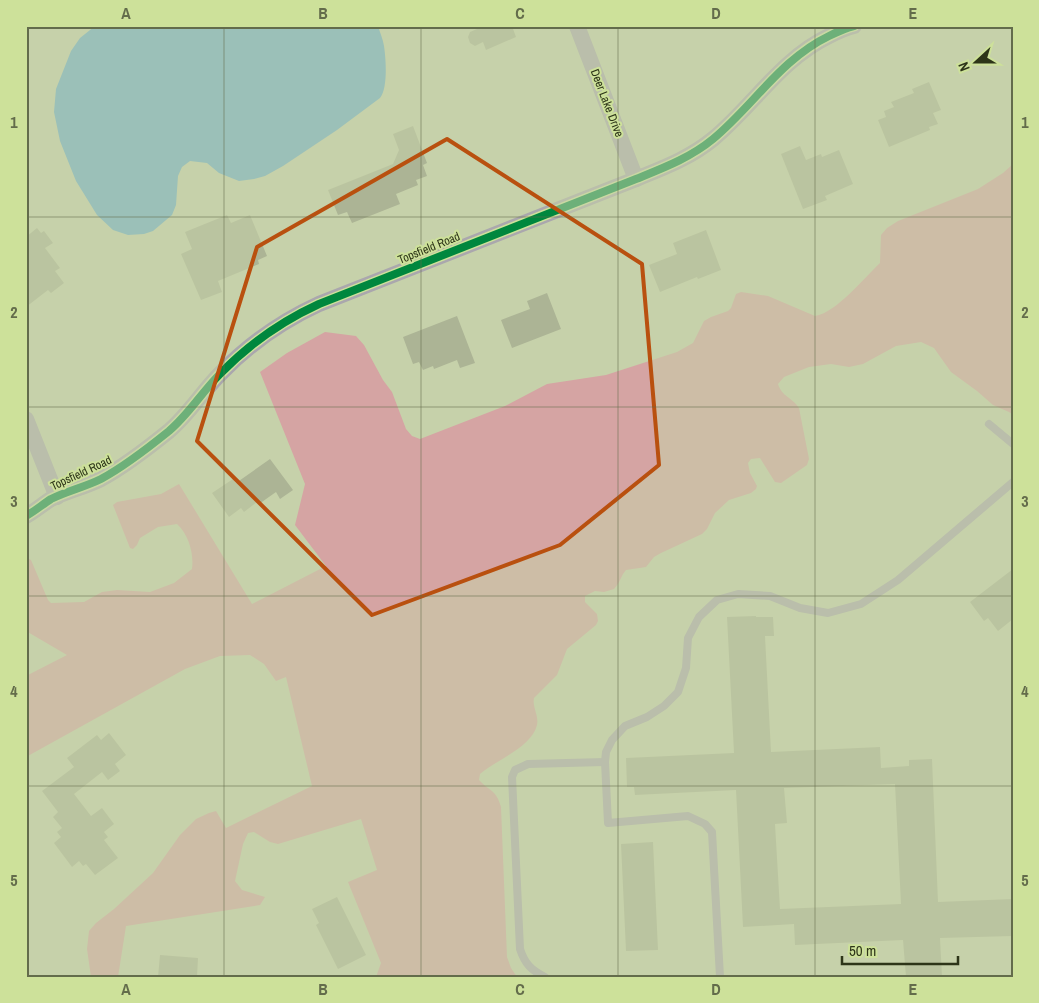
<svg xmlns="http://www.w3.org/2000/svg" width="1039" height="1003" font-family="'Archivo Narrow',sans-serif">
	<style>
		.forest { fill: #d5a4a3 }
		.water { fill: #67abca }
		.building { fill: #acb495; fill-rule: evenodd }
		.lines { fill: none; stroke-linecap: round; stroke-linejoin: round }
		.service { stroke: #aaa7ad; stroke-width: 8 }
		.minor { stroke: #aaa7ad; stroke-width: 16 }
		.cycleway-casing { stroke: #cde19a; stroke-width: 11 }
		.cycleway { stroke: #00873e; stroke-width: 8 }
		.marked { fill: none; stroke: #b9500f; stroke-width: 4; stroke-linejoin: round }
		.grid { fill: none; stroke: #636c4b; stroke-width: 1; stroke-opacity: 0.55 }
		.labels { text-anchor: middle; stroke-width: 4; stroke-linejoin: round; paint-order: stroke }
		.street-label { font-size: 12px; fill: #2d3518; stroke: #cde19a }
		.neatline { fill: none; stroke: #636c4b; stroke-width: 2 }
		.grid-label { font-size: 16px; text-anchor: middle; font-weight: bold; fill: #636c4b }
	</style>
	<rect width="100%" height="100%" fill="#c6d1aa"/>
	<path class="forest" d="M1013,164V415L1009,412L993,405L977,391L951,372L934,348L921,342L896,346L863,364L849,367L831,364L809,367L784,377L778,384C782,397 792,397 799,408L809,459L807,465L781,483L775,482L760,458L751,459L748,463L750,473L757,486L756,489L751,493L729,500L715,513L707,529L702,534L661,553L654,557L646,567L626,570L623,574L618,584L614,589L604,592L595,591L585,596V602L597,614L598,621L596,625L567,649L557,675L534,698C532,707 539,715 537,725C532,747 496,760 480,774L479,780C490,792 496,789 501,807L507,957L511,968L517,977H376L381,963L348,882L377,870L361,819L278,844L270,842L254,832L248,833L243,844L235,881L242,890L265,897L260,905L126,926L118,977H91L87,949L89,931L96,923L114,909L153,873L180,835L196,819L209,813L216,811L226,828L312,786L286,677L276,681L264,664L250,655L220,656L185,669L26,757V676L67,655L26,631V557L31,560L48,600L51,603L84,602L102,592L117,590L150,592L174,583L192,569C194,554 189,535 177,524L158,527L140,538L137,545L133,549L130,548L113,505L117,502L161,494L179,484L252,604L326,566L295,525L305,484L260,372L287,353L325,332L356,336L364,345L383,380L392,392L406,429L412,436L420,439L505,406L547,384L606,375L677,352L693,343L704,321L711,317L728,311L731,308L736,294L741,292L768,296L815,316C836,313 864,278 880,263L881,235L887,228L898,221L978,189L1003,173Z"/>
	<path class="water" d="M95,26H378C380,33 383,39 384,46C386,59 388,88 380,98L337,130L283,166L265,176L254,179L239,181L219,173L207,163L190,161L182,167L178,176L176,205L172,215L153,231L144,234L128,235L113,230L97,215L76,181L60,141L54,112L56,89L71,51L80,38Z"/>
	<g class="building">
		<path d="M476,26H512L516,37L486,50L483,42L475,46L470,43L468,37L470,32L477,29Z"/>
		<path d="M929,82L941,110L933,113L938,124L929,127L930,130L889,147L878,120L886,117L884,111L894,107L891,102L914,93L912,89Z"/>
		<path d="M413,126L427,163L423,165L427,176L416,180L418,185L396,194L400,204L352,223L347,212L338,215L328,190L393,164L399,150L393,134Z"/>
		<path d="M800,146L806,160L821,154L822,157L839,150L853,184L825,196L827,200L803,209L781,154Z"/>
		<path d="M227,215L231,223L250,215L267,256L258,260L259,264L218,281L222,292L201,300L181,254L192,249L185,232Z"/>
		<path d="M37,228L41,233L44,231L53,243L45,248L60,268L55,271L64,283L51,293L48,290L26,307V237Z"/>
		<path d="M706,230L721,270L698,279L697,277L660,292L649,265L677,254L673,243Z"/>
		<path d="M547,293L561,329L512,348L501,320L530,309L527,301Z"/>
		<path d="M457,316L475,363L460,368L457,360L434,369L433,366L423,370L419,362L413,364L403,337Z"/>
		<path d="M270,459L293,490L280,499L276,492L259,504L257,502L244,512L241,508L229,517L212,493L233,479L236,483Z"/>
		<path d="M1013,569V619L998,631L988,618L984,621L970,602Z"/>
		<path d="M756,616V617H773L774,636H765L771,752L880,747L881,768L909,766V760L932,759L938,902L1013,899V936L940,938L942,977H906L903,940L795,945L794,924L743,927L736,790L635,795L634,787H627L626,758L734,753L727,617ZM895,784L901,904L780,909L775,824L787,823L784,788Z"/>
		<path d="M109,733L126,755L115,764L120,771L108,780L102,772L74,794L91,816L102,808L114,824L104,832L108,837L104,840L118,858L95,875L86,864L83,866L79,861L72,867L54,843L61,837L57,832L62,828L53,817L58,812L42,791L74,767L67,758L97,735L101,740Z"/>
		<path d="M653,842L658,950L626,951L621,844Z"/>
		<path d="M337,897L366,955L338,969L316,925L319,923L312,909Z"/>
		<path d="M160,955L198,958L197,977H158Z"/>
	</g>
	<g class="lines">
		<g class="service">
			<path d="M989,424L1013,444"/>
			<path d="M545,977C531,970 525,964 520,949L512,777L515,770L528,764L605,762"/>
			<path d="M720,977L712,832L705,824L688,816L608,823L605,762L606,752L612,740L625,726L647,717L664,706L678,692L686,668L688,638L699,617L717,600L738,594L770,596L800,608L828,613L861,604L898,580L1013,482"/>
		</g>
		<g class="minor">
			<path d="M577,26L636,179"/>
			<path d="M26,419L57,497"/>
			<path d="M26,516C35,511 43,504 51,499C67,491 85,487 101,479C125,466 148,448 169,431C189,414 202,392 220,374C249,344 282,321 319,304L636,179C663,168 690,158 713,139C753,106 781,59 829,36C837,32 845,28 854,26"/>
		</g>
		<g class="cycleway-casing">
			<path id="cycleway" d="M26,516C35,511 43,504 51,499C67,491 85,487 101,479C125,466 148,448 169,431C189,414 202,392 220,374C249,344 282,321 319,304L636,179C663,168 690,158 713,139C753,106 781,59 829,36C837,32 845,28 854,26"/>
		</g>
		<use href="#cycleway" class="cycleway"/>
	</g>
	<path d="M0 0H1039V1003H0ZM447,139L642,264L659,465L560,545L372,615L197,441L257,247Z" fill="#c6d1aa" fill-opacity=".55" fill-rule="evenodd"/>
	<path class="marked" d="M447,139L642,264L659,465L560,545L372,615L197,441L257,247Z"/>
	<path class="grid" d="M224,26V977M421,26V977M618,26V977M815,26V977M26,217H1013M26,407H1013M26,596H1013M26,786H1013"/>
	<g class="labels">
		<g class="street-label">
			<text transform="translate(607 103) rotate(69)" y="4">Deer Lake Drive</text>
			<text transform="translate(429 248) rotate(-22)" y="4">Topsfield Road</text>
			<text transform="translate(81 473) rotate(-25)" y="4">Topsfield Road</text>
		</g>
	</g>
	<rect width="1039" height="1003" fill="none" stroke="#cde19a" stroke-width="55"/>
	<g transform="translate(976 62) rotate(249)" stroke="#cde19a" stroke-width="4" paint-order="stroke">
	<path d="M0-4L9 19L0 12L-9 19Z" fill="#2d3518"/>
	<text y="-8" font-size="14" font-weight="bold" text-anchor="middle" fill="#2d3518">N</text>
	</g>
	<path d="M842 956v8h116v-8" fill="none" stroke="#2d3518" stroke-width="2.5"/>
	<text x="849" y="956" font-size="15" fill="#2d3518" stroke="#cde19a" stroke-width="4" paint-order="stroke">50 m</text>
	<rect x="28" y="28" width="984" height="948" class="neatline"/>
	<g class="grid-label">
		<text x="126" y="19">A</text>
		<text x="323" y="19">B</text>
		<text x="520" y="19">C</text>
		<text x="716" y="19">D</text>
		<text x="913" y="19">E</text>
		<text x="14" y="128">1</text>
		<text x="1025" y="128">1</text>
		<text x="14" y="318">2</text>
		<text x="1025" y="318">2</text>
		<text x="14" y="507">3</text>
		<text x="1025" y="507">3</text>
		<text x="14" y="697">4</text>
		<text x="1025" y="697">4</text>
		<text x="14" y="886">5</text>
		<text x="1025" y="886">5</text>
		<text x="126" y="995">A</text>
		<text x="323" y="995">B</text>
		<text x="520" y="995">C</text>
		<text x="716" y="995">D</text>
		<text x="913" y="995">E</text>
	</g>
</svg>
